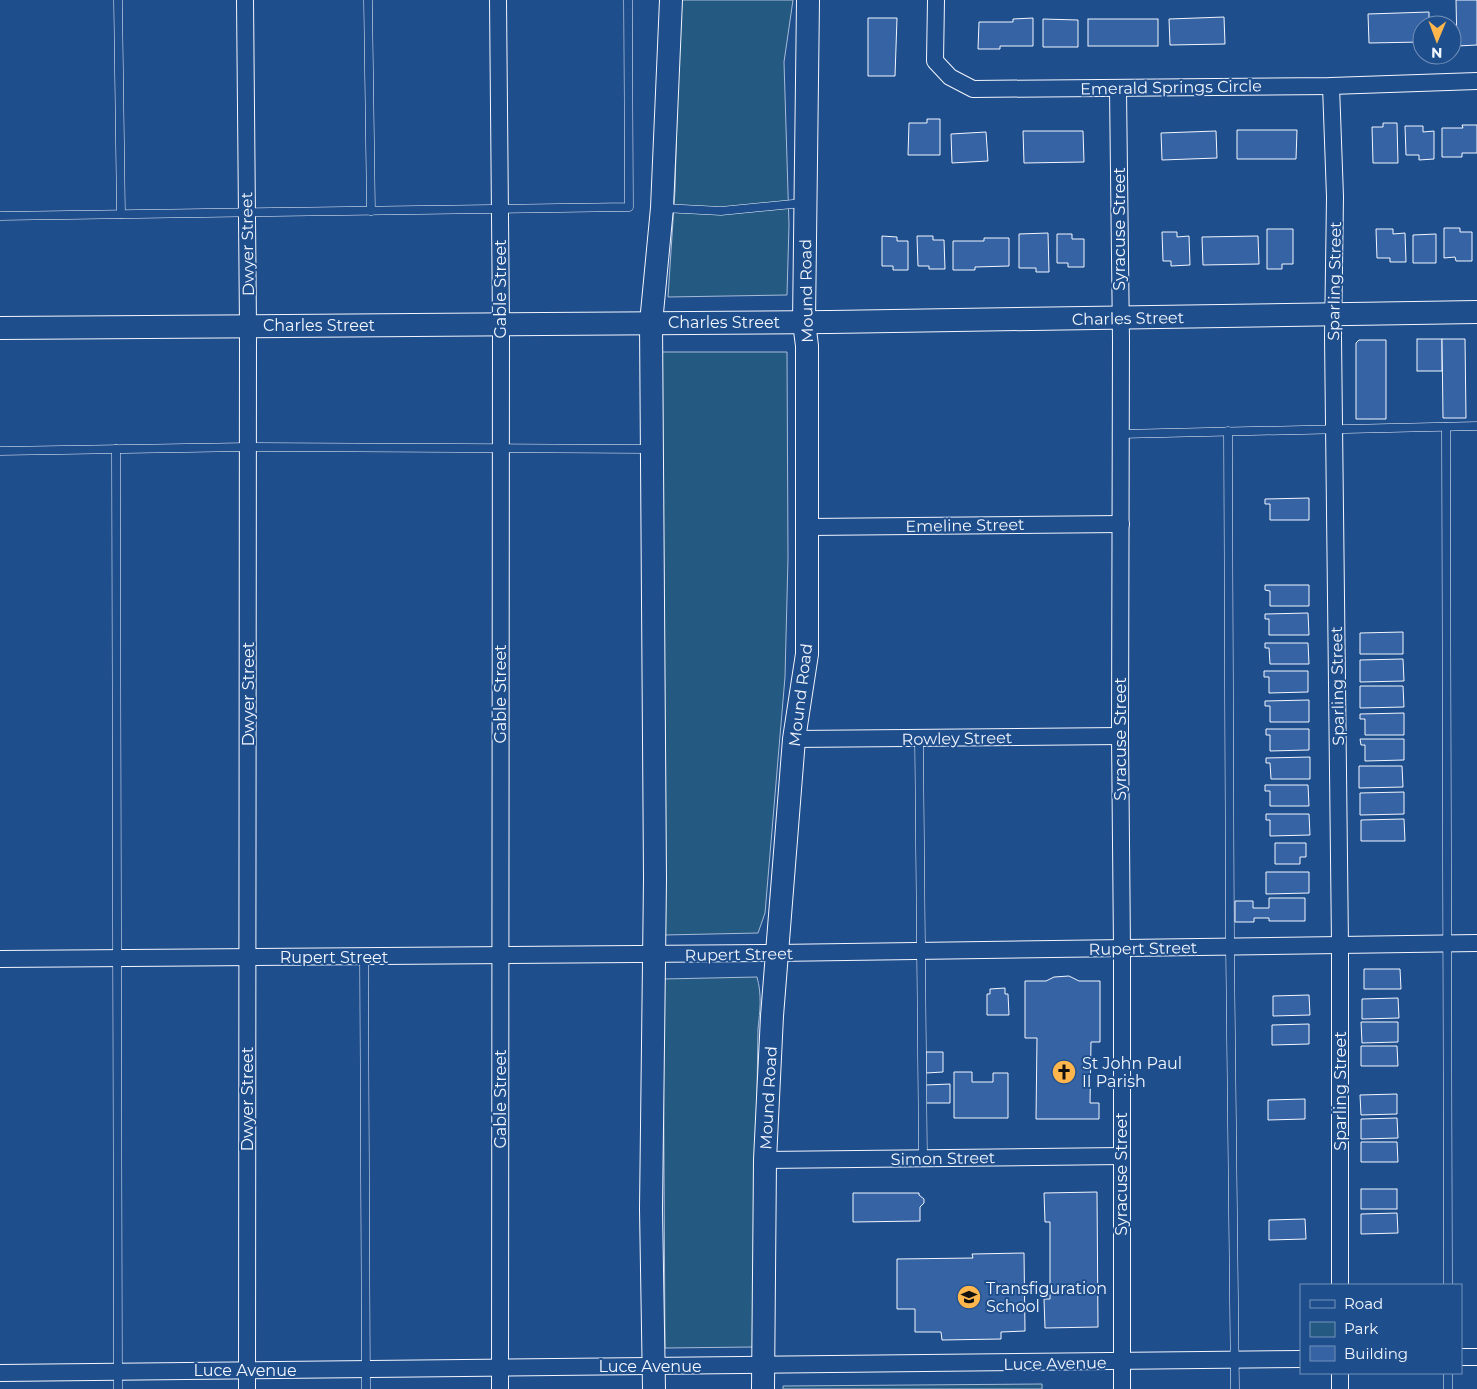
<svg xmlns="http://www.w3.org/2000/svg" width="1477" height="1389" font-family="Montserrat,sans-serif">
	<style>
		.green { fill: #245a82; stroke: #a8bbd7 }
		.building { fill: #3563a3; stroke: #f2f6ff }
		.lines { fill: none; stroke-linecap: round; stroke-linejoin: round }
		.lane-casing { stroke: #f2f6ff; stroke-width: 9 }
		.street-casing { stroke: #f2f6ff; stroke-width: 18 }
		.secondary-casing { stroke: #f2f6ff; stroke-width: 24 }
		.lane { stroke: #1f4e8c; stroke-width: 8 }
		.street { stroke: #1f4e8c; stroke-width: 16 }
		.secondary { stroke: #1f4e8c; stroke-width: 22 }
		.labels { text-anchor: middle; stroke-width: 4; stroke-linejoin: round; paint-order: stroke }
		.street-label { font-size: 16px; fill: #f2f6ff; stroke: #1f4e8c }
		.poi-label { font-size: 16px; fill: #f2f6ff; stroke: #1f4e8c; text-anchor: start }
	</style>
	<rect width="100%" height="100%" fill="#1f4e8c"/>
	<g class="green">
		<path d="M680,0H793L784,62L789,225L787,295L668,297L675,190Z"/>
		<path d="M660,352H787L788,558L785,677L765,913L758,933L664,935Z"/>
		<path d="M757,977C762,995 760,1010 758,1029L753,1347L665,1348L663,979Z"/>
		<path d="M1042,1384V1389H783V1386Z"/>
	</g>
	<g class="building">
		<path d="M1456,0H1477V45L1457,46Z"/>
		<path d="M1429,12V25H1422V42L1369,43L1368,14Z"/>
		<path d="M1224,17L1225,44L1170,45L1169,19Z"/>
		<path d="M868,18H897L895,76H868Z"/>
		<path d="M1033,18V46H1000V49H978L979,22H1013V19Z"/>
		<path d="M1043,19L1078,20V47H1043Z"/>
		<rect x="1088" y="19" width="70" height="27"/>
		<path d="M927,119H940V155H908L909,123H927Z"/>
		<path d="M1383,123H1397L1398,163H1373L1372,127H1383Z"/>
		<path d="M1462,125H1477V153H1462V157H1442V128H1463Z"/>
		<path d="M1405,126H1423V132L1434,131V159L1419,160V155H1406Z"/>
		<path d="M1237,130H1297L1296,159H1237Z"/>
		<path d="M1023,131H1083L1084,162L1024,163Z"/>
		<path d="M1216,131L1217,158L1162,160L1161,133Z"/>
		<path d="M986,132L988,161L952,163L951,134Z"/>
		<path d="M1444,228H1460V232H1472V261H1456L1455,257L1444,258Z"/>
		<path d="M1267,229H1293V264H1282V269H1267Z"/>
		<path d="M1376,229H1393V234L1405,233L1406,262H1390V258H1377Z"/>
		<path d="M1162,232H1177V237L1189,236L1190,265L1171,266V261H1163Z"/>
		<path d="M1048,233L1049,272H1036V268H1019V234Z"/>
		<path d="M1057,234H1072V239H1084V267H1068V263H1057Z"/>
		<path d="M1436,234V263H1413V235Z"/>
		<path d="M882,236L897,237V241H908V270H893V266H882Z"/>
		<path d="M917,236H933V240H944L945,269H929V266H918Z"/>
		<path d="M1258,236L1259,264L1203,265L1202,237Z"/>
		<path d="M984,238H1009V266L975,267V270H953V241H984Z"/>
		<rect x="1417" y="339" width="25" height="32"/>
		<path d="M1442,339H1465L1466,418H1443Z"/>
		<path d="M1359,340H1386V419H1356V343Z"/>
		<path d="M1309,498V520H1270V504H1265V499Z"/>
		<path d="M1265,585H1309V606H1270V591L1265,590Z"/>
		<path d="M1308,613L1309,635H1269V619H1265V614Z"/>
		<path d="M1403,632V654H1360V633Z"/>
		<path d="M1265,643H1308L1309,664H1270L1269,648H1265Z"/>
		<path d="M1403,659L1404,681L1360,682V660Z"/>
		<path d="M1264,671H1308V692L1269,693V677H1264Z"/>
		<path d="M1360,686H1403L1404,707L1360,708Z"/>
		<path d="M1309,700V722H1270V706H1265V701Z"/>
		<path d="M1404,713V735H1365V719H1360V714Z"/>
		<path d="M1266,729H1309V750L1270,751V735H1266Z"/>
		<path d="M1360,739H1404V760L1365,761V745H1361Z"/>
		<path d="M1310,757V779H1271L1270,763H1266V758Z"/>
		<path d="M1359,766H1402L1403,787L1359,788Z"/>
		<path d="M1265,785H1308L1309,806H1270V791H1265Z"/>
		<path d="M1404,792V814L1360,815V793Z"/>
		<path d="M1266,814H1309L1310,835L1270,836V820H1266Z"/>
		<path d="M1404,819L1405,841H1361V820Z"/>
		<path d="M1275,843H1306V857H1300V864H1275Z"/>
		<path d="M1266,872H1309V893L1266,894Z"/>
		<path d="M1269,898H1305V921H1269V918H1254V922H1235V901H1253V908H1269Z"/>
		<path d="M1364,969H1400L1401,989H1364Z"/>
		<path d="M1069,976L1079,981H1100V1042H1091L1090,1103H1099V1119H1036L1037,1038H1025V981H1046L1054,977Z"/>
		<path d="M1005,988V994H1008L1009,1015H987V994H990V989Z"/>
		<path d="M1309,995L1310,1015L1273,1016V996Z"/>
		<path d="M1398,998L1399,1018L1362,1019V999Z"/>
		<path d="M1361,1022H1398V1042L1362,1043Z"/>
		<path d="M1309,1024V1044L1272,1045V1025Z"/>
		<path d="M1361,1046H1397L1398,1066H1361Z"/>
		<path d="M926,1052H943V1072L926,1073Z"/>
		<path d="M954,1072H972V1082H993V1073H1008V1118H954Z"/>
		<path d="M950,1084V1103H926V1085Z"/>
		<path d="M1397,1094V1114L1361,1115L1360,1095Z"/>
		<path d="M1305,1099V1119L1268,1120V1100Z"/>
		<path d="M1397,1118L1398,1138L1361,1139V1119Z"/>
		<path d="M1361,1142H1397L1398,1162H1361Z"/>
		<rect x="1361" y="1189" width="36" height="20"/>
		<path d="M1097,1192L1098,1327L1045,1328L1044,1299H1050V1222H1045L1044,1193Z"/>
		<path d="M853,1193H919V1195L924,1199V1203L920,1207V1221L853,1222Z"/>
		<path d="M1397,1213L1398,1233L1361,1234V1214Z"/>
		<path d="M1305,1219L1306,1239L1269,1240V1220Z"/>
		<path d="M1024,1253L1025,1331L1001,1332V1339L942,1340L941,1332H915V1309H897V1259L973,1258L972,1254Z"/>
	</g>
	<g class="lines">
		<g class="lane-casing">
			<g id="lane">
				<path d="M118,0L121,214"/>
				<path d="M368,0L371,211"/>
				<path d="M663,208L721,211L803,203"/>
				<path d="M0,216L629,207L628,0"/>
				<path d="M1446,427L1448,1285"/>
				<path d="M1228,431L1230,947L1235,1389"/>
				<path d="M1121,434L1477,426"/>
				<path d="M116,449L118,1389"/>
				<path d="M0,451L248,447L650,449"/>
				<path d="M919,738L923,1158"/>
				<path d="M364,957L366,1389"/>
				<path d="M1448,1389V1373"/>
			</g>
		</g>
		<g class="street-casing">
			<g id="street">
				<path d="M245,0L248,326L247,1389"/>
				<path d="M498,0L501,324L500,1389"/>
				<path d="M936,0L935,61L950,77L973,89L1331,86L1477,81"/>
				<path d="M1331,86L1335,197L1333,337L1340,945V1285"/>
				<path d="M1118,89L1121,340L1120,736L1122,949V1389"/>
				<path d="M808,527L1121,524"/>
				<path d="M794,739L1120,736"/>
				<path d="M0,959L777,953L1477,943"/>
				<path d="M765,1160L1121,1156"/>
				<path d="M1461,1357H1477"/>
				<path d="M0,1373L1301,1359"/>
				<path d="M1340,1389V1373"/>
			</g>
		</g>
		<g class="secondary-casing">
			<g id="secondary">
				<path d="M0,328L830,322L1477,312"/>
				<path d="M654,1389L651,1209L655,879L651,323L662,208L671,0"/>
				<path d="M763,1389L765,1160L772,1016L794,739L807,654V346L804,322L808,0"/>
			</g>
		</g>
		<use href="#lane" class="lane"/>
		<use href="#street" class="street"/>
		<use href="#secondary" class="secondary"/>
	</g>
	<defs>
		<g id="church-disc" transform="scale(1.25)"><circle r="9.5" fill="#ffb74d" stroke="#1f4e8c"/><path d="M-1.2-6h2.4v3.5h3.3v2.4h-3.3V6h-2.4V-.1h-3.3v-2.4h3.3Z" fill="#111"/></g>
		<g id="school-disc" transform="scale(1.25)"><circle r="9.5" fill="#ffb74d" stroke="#1f4e8c"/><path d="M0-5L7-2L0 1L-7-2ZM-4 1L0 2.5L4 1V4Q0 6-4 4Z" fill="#111"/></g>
	</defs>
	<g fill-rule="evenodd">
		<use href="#church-disc" x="1064" y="1072"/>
		<use href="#school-disc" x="969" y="1297"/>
	</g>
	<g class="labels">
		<g class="street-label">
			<text transform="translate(1171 87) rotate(-1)" y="6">Emerald Springs Circle</text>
			<text transform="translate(1119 229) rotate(-90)" y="6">Syracuse Street</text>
			<text transform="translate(247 244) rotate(-91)" y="6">Dwyer Street</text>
			<text transform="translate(1334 281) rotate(-89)" y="6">Sparling Street</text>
			<text transform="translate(500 289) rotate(-90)" y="6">Gable Street</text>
			<text transform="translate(806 291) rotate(-91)" y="6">Mound Road</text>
			<text transform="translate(1128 318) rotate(-1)" y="6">Charles Street</text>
			<text x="724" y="328">Charles Street</text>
			<text x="319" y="331">Charles Street</text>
			<text transform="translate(965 525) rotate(-1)" y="6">Emeline Street</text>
			<text transform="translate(1337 686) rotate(-91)" y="6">Sparling Street</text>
			<text transform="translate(248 694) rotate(-90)" y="6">Dwyer Street</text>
			<text transform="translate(500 694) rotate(-90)" y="6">Gable Street</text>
			<text transform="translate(800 695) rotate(-83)" y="6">Mound Road</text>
			<text transform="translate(957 738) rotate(-1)" y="6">Rowley Street</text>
			<text transform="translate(1120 739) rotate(-90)" y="6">Syracuse Street</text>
			<text transform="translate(1143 948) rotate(-1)" y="6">Rupert Street</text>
			<text transform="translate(739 954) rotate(-1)" y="6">Rupert Street</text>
			<text x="334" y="963">Rupert Street</text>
			<text transform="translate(1340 1091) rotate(-90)" y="6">Sparling Street</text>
			<text transform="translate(768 1098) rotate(-87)" y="6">Mound Road</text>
			<text transform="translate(247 1099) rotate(-90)" y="6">Dwyer Street</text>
			<text transform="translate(500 1099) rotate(-90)" y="6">Gable Street</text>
			<text transform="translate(943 1158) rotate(-1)" y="6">Simon Street</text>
			<text transform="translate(1121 1174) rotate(-90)" y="6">Syracuse Street</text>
			<text transform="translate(1055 1363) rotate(-1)" y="6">Luce Avenue</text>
			<text x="650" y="1372">Luce Avenue</text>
			<text x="245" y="1376">Luce Avenue</text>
		</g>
		<g class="poi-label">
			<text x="1082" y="1069">St John Paul<tspan x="1082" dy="18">II Parish</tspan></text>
			<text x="986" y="1294">Transfiguration<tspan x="986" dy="18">School</tspan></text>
		</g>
	</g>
	<rect x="1300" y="1284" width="162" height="90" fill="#1f4e8c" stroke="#7391ba"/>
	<rect x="1310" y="1300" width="25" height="8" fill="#1f4e8c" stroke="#7391ba"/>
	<text x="1344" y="1309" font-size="15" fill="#f2f6ff">Road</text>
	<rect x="1310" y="1322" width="25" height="15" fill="#245a82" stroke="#7391ba"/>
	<text x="1344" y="1334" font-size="15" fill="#f2f6ff">Park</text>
	<rect x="1310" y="1346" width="25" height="15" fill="#3563a3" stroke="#7391ba"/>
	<text x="1344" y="1359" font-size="15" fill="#f2f6ff">Building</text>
	<g transform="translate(1437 40) rotate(181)"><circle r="24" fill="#1f4e8c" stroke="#7391ba"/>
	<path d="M0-4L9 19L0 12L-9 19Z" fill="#ffb74d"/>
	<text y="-8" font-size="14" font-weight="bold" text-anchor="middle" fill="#f2f6ff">N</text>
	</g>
</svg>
